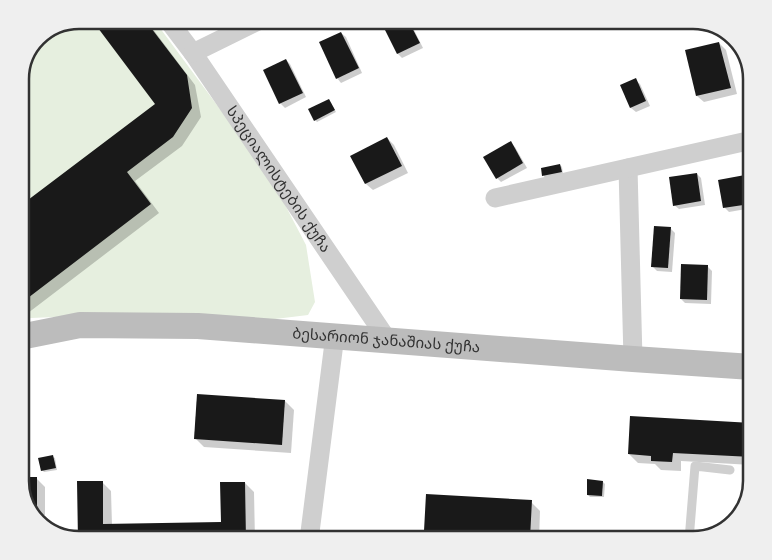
<svg xmlns="http://www.w3.org/2000/svg" width="772" height="560" font-family="Rubik,'Noto Sans Georgian',sans-serif">
	<style>
		.green { fill: #e6efdf }
		.shadow { fill: #0003 }
		.building { fill: #191919 }
		.lines { fill: none; stroke-linecap: round; stroke-linejoin: round }
		.lane { stroke: #cfcfcf; stroke-width: 9 }
		.street { stroke: #cfcfcf; stroke-width: 19 }
		.secondary { stroke: #bcbcbc; stroke-width: 26 }
		.labels { text-anchor: middle; stroke-width: 5; stroke-linejoin: round; paint-order: stroke }
		.street-label { font-size: 15px; fill: #323232; stroke: #fff }
		.rim { fill: none; stroke: #323232; stroke-width: 2.5 }
	</style>
	<rect width="100%" height="100%" fill="#fff"/>
	<path class="green" d="M79,20H154L271,178L306,245L315,302L308,315L267,320L128,314L31,318L20,322V75L40,35Z"/>
	<g class="shadow">
		<path d="M94,20H146L195,85L201,117L182,146L135,181L159,213L28,313L20,305V208L157,105Z"/>
		<path d="M381,20H409L423,48L402,58L398,54Z"/>
		<path d="M341,33L346,37L362,73L341,83L337,78Z"/>
		<path d="M719,43L726,50L737,94L704,102L697,96Z"/>
		<path d="M286,60L290,64L306,97L285,108L280,103L264,70Z"/>
		<path d="M746,67L752,79V82L749,79Z"/>
		<path d="M635,80L640,84L650,106L636,112L631,108L621,86Z"/>
		<path d="M329,100L336,112L317,122L315,120Z"/>
		<path d="M387,138L394,145L408,173L373,190L366,184L352,156Z"/>
		<path d="M510,143L515,147L527,168L501,182L497,178Z"/>
		<path d="M560,165L562,167L563,174L545,178L544,176L542,169Z"/>
		<path d="M697,174L701,178L705,205L679,209L674,205Z"/>
		<path d="M745,177L749,181L752,197V208L729,212L725,208L720,181Z"/>
		<path d="M670,228L675,233L672,272L657,271L652,266Z"/>
		<path d="M707,266L712,271L711,304L685,303L681,299Z"/>
		<path d="M285,401L294,410L291,453L204,447L195,438Z"/>
		<path d="M752,424V465L681,461V471L661,470L655,464L638,463L629,454Z"/>
		<path d="M53,457L55,458L57,470L44,472L42,470Z"/>
		<path d="M36,478L45,487V515H36L20,485Z"/>
		<path d="M102,482L111,491L112,525L222,524L245,483L254,492L255,540H80Z"/>
		<path d="M603,482L605,484L604,497H590L588,495Z"/>
		<path d="M531,502L540,511L539,540H434L425,530Z"/>
	</g>
	<g class="building">
		<path d="M92,20H145L187,75L192,108L173,137L127,172L151,204L20,304V206L155,104Z"/>
		<path d="M380,20H408L420,43L397,54Z"/>
		<path d="M341,32L359,68L336,79L319,42Z"/>
		<path d="M719,42L731,88L696,96L685,50Z"/>
		<path d="M286,59L303,93L279,104L263,70Z"/>
		<path d="M636,78L646,101L630,108L620,85Z"/>
		<path d="M329,99L335,110L314,121L308,109Z"/>
		<path d="M387,137L402,166L365,184L350,156Z"/>
		<path d="M511,141L523,163L496,179L483,157Z"/>
		<path d="M560,164L562,172L542,176L541,168Z"/>
		<path d="M697,173L701,201L673,206L669,177Z"/>
		<path d="M745,175L750,204L723,208L718,180Z"/>
		<path d="M654,226L671,227L668,268L651,267Z"/>
		<path d="M681,264L708,265L707,300L680,299Z"/>
		<path d="M197,394L285,400L282,445L194,439Z"/>
		<path d="M630,416L752,423V457L673,453L672,462L651,461V456L628,454Z"/>
		<path d="M53,455L56,468L41,471L38,458Z"/>
		<path d="M20,477H37V507H32L20,485Z"/>
		<path d="M587,479L603,481L602,496L587,495Z"/>
		<path d="M77,481H103V524L221,522L220,482H245L246,540H78Z"/>
		<path d="M426,494L532,500L530,538H518V540H433V531H424Z"/>
	</g>
	<g class="lines">
		<path class="lane" d="M689,540L695,466L730,470"/>
		<g class="street">
			<path id="s1" d="M168,20L193,53L387,339"/>
			<path d="M193,53L260,20"/>
			<path d="M628,168L633,359"/>
			<path d="M495,198L752,140"/>
			<path d="M309,540L335,335"/>
		</g>
		<path class="secondary" id="s2" d="M20,337L80,325L198,326L633,359L752,367"/>
	</g>
	<g class="labels">
		<g class="street-label">
			<text dy="5" stroke="none"><textPath href="#s1" startOffset="194">სპეციალისტების ქუჩა</textPath></text>
			<text dy="5" stroke="none"><textPath href="#s2" startOffset="368">ბესარიონ ჯანაშიას ქუჩა</textPath></text>
		</g>
	</g>
	<path d="M0 0H772V560H0ZM79 29H693A50 50 0 0 1 743 79V481A50 50 0 0 1 693 531H79A50 50 0 0 1 29 481V79A50 50 0 0 1 79 29Z" fill="#efefef" fill-rule="evenodd"/>
	<path class="rim" d="M79 29H693A50 50 0 0 1 743 79V481A50 50 0 0 1 693 531H79A50 50 0 0 1 29 481V79A50 50 0 0 1 79 29Z"/>
</svg>
